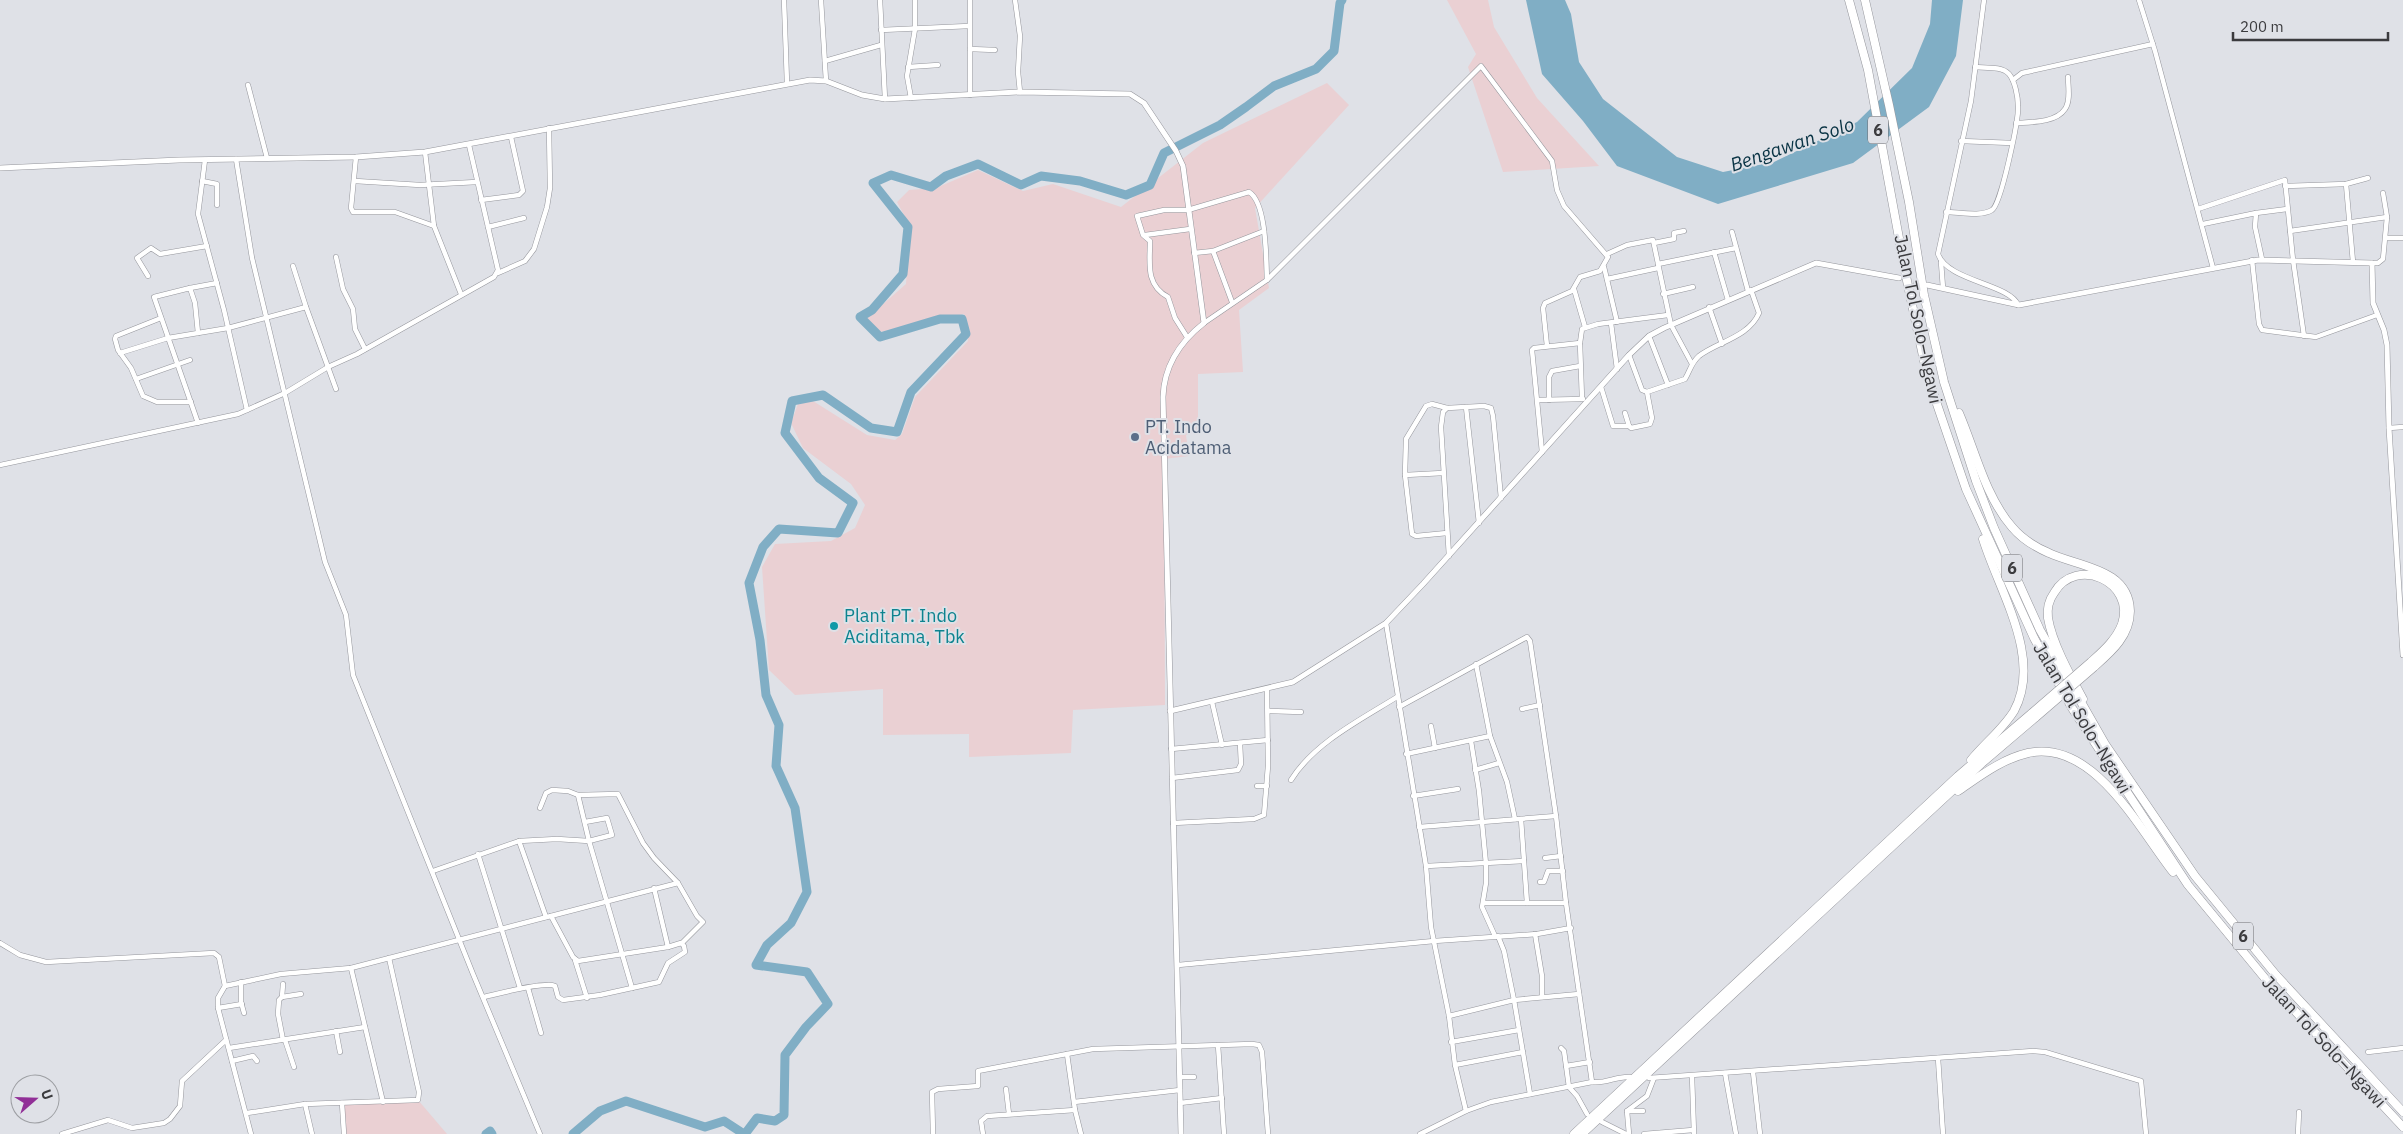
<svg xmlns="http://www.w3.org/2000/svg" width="2403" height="1134" font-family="'IBM Plex Sans',sans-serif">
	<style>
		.industrial { fill: #ead0d3 }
		.water { fill: #80aec5 }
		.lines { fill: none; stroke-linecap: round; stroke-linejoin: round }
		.river { stroke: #80aec5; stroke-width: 9 }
		.tertiary-tunnel { stroke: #bec0c5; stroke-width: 5; stroke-dasharray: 5 2.5; stroke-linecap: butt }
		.minor-casing { stroke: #95969c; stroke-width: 5.5 }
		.tertiary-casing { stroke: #95969c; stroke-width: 6 }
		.motorway-casing { stroke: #95969c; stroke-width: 9 }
		.minor { stroke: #fff; stroke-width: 4.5 }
		.tertiary { stroke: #fff; stroke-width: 5 }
		.motorway { stroke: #fff; stroke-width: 8 }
		.motorway-bridge-casing { stroke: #95969c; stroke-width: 9; stroke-linecap: butt }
		.motorway-bridge { stroke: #fff; stroke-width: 8 }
		.service-dot { fill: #5c6f8a; stroke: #dfe1e7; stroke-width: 2 }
		.culture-dot { fill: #0f9aa8; stroke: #dfe1e7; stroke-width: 2 }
		.labels { text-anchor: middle; stroke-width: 4; stroke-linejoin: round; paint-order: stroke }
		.shield { fill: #dfe1e7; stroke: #6c6d71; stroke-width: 1 }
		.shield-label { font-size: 16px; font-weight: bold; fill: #3b3b3e }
		.street-label { font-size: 18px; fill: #3b3b3e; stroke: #dfe1e7 }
		.service-label { font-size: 18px; fill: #4e5e75; stroke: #dfe1e7; text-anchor: start }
		.culture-label { font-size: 18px; fill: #0d838f; stroke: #dfe1e7; text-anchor: start }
		.water-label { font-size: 19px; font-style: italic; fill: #093344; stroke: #dfe1e7 }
	</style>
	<rect width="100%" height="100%" fill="#dfe1e7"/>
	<g class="industrial">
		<path d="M1447,0H1488L1494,27L1537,98L1599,166L1503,172L1468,67L1476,54Z"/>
		<path d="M1327,83L1349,105L1255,208L1269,288L1239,310L1243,372L1198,374V432L1186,435L1189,456L1164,459L1165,705L1073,710L1071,753L969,757V734L883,735V689L795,695L769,670L762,567L775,544L831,541L855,528L865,505L851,484L803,448L791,423L798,404L813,401L867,435L895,440L902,434L915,397L968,341L964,314L880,332L866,319L906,284L910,226L897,202L909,190L936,188L978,170L1023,191L1053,184L1121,207L1203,143Z"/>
		<path d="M418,1100L447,1134H342V1103Z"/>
	</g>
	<path class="water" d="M1526,0H1565L1571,14L1579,62L1603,99L1677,157L1723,172L1774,162L1857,122L1912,68L1930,24L1932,0H1963L1956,56L1929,107L1853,163L1718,204L1617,166L1583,121L1542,74Z"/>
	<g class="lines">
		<g class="river">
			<path d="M486,1134L490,1131L492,1134"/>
			<path d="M573,1134L600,1111L626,1101L705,1127L724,1121L744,1134"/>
			<path d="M745,1134L757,1118L775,1121L784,1115L785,1055L806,1027L828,1004L807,972L756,965L767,945L791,923L807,892L795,808L776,766L779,725L766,695L760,640L749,583L763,547L779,529L838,533L853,503L819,478L785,433L792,401L823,395L871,428L897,432L911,392L966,334L962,319H940L880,337L860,317L872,310L903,274L908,227L873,183L891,175L931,187L946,176L978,164L1021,185L1041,176L1080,181L1126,195L1150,185L1164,153L1220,125L1246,107L1274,86L1316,69L1334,51L1340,3L1342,0"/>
		</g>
		<path class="tertiary-tunnel" d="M1906,280L1924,284"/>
		<g class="minor-casing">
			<g id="minor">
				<path d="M784,0L787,83"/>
				<path d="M821,0L826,81"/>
				<path d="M880,0L885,99"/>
				<path d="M970,0V95"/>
				<path d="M1015,0L1020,36L1018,72L1020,92"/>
				<path d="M1984,0L1971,101L1938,254C1947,281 2010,284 2018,305"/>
				<path d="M2139,0L2155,51L2213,268"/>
				<path d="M881,30L969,26"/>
				<path d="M970,49L995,50"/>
				<path d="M825,61L881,45"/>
				<path d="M908,67L938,65"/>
				<path d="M2013,80L2022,73L2153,44"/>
				<path d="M248,85L267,158"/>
				<path d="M911,98L907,76L915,29V0"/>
				<path d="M2016,123C2030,122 2056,123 2065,109C2071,101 2068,86 2068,77"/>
				<path d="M1961,141L2012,143"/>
				<path d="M425,152L434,226L461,294"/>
				<path d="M356,157L351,208L353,212H395L434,226"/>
				<path d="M236,159L252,258L325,562L346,615L353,675L473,974L540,1134"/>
				<path d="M205,160L198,214L224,310L247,410"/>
				<path d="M202,181L217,184V205"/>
				<path d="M355,181L420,185L477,182"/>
				<path d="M2346,184L2353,262"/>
				<path d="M2285,186L2346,184L2368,178"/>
				<path d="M481,200L519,195L523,191L511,137"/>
				<path d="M2198,209L2285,180L2293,260L2304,336"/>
				<path d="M1946,212C1959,212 1981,217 1992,210C2001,205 2019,119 2018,106C2018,97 2015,81 2009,74C2002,66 1985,68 1975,67"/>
				<path d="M2256,213L2287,209"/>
				<path d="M2203,224L2256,213L2255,227L2262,259"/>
				<path d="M488,227L524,218"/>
				<path d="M2290,231L2387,217"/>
				<path d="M1732,232L1748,291"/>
				<path d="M1145,235L1190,229"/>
				<path d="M2386,238H2403"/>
				<path d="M1654,243L1674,239V233L1684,231"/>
				<path d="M1213,251L1232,302"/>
				<path d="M1714,252L1728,300"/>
				<path d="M1194,253L1213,251L1264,231"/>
				<path d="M1607,254L1627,245L1653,240L1671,325L1692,364"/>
				<path d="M336,257L343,289L353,309L355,329L365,349"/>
				<path d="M2252,260L2259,324L2262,330L2316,337L2377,315"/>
				<path d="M1941,262L1943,288"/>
				<path d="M2372,263H2378L2383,259L2387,217L2383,193"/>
				<path d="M1658,264L1736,248"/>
				<path d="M293,266L306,307L336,389"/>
				<path d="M1604,267L1617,322"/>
				<path d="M498,273L525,261L534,249L547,207L550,188L549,128"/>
				<path d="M148,276L137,258L151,248L160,254L207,246"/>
				<path d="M1607,279L1658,268"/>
				<path d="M190,288L217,283"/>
				<path d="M1574,289L1585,327"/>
				<path d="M1663,294L1693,287"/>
				<path d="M1709,307L1722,344"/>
				<path d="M161,318L116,336L115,339L118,350L131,368L143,396L157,402H191"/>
				<path d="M1204,323L1267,280L1481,66L1552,161L1557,190L1564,206L1608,257L1600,271L1580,277L1572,291L1545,303L1543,308L1547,346"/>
				<path d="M1611,323L1617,369"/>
				<path d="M1649,336L1668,385"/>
				<path d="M1187,337L1175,318L1168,297C1145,285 1150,262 1150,241L1143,235L1137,216L1164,210H1188L1249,192C1267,203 1266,260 1267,280"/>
				<path d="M120,353L168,338L228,328L306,307"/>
				<path d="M1629,355L1642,390L1647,392"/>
				<path d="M136,379L190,360"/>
				<path d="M1601,387L1613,426H1629L1631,428L1650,424L1652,418L1647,392L1685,379C1690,371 1691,363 1699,356C1717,342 1749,337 1759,313L1751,290"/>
				<path d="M1582,399L1580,343L1582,329L1598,324L1668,315"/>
				<path d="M1538,400L1583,399"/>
				<path d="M1549,400V377L1552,371L1580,366"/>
				<path d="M1466,407L1479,523"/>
				<path d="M1447,408L1432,404L1426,406L1406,439L1405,475L1412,534L1416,536L1447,533"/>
				<path d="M1625,413L1629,426"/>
				<path d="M198,423L154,297L190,288L195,303L198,333"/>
				<path d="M2389,428L2403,427"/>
				<path d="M1542,452L1532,350L1534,348L1580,343"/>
				<path d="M0,465L238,414L285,393L328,367L357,354L494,277L498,270L469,145"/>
				<path d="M1405,475L1443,473"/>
				<path d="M1449,556L1441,427L1443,412L1447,408L1484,406L1491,408L1493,416L1501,498"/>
				<path d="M1386,623L1426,866L1431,927L1449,1016L1455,1065L1466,1111"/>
				<path d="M1476,664L1490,736L1507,782L1515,819"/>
				<path d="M1212,702L1222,745"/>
				<path d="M1399,707L1527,637L1530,641L1556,816L1566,903L1592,1082"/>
				<path d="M1522,709L1540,705"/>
				<path d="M1268,711L1301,712"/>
				<path d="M1431,726L1435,748"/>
				<path d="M1471,741L1479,791L1486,864V883L1482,907L1495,936"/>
				<path d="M1171,749L1268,740"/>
				<path d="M1406,754L1490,736"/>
				<path d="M1475,770L1499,763"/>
				<path d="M1172,778L1238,770L1241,764L1240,743"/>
				<path d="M1291,780C1314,743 1360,720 1397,697"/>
				<path d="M1257,786H1267"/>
				<path d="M578,795L589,841L632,988"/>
				<path d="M1413,796L1458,789"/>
				<path d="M540,808L546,793L552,790L568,791L578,795L618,794L643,843L654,858L678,883"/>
				<path d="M1521,819L1527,903"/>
				<path d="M1173,823L1254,819L1264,815L1268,766L1267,690"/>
				<path d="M1419,827L1556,816"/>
				<path d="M519,841L546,917"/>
				<path d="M478,854L520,988"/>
				<path d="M1545,858L1561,856"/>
				<path d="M1426,866L1524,861"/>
				<path d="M433,871L519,841L557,839L589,841L612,835L607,818L585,822"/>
				<path d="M1540,882H1544L1548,871H1563"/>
				<path d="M654,888L668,947"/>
				<path d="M1484,903H1566"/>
				<path d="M1535,934L1542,976V997"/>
				<path d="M1498,936L1504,951L1514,1000L1530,1094"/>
				<path d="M0,943L20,955L46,962L214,953L219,957L225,986"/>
				<path d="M575,960L587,998"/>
				<path d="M1178,965L1434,941L1537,934L1571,928"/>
				<path d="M351,968L383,1102"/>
				<path d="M241,982V1002L244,1013"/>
				<path d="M528,988L541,1033"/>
				<path d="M282,997L283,984"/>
				<path d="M484,997C497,994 545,981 555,986L558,997L563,1000L600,995L659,982L668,963L685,952L684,946L681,943L668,947L578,961L573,957L551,916"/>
				<path d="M218,1008L242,1004"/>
				<path d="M1449,1016L1514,1000L1579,994"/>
				<path d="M336,1031L340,1052"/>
				<path d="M283,1040L278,1014L279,1000L282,997L301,994"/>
				<path d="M285,1040L294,1067"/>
				<path d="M1451,1042L1519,1030"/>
				<path d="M1218,1045L1224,1134"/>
				<path d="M229,1048L365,1027"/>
				<path d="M1561,1048L1564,1051L1569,1087L1577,1096L1587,1114"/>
				<path d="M2368,1052L2403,1048"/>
				<path d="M1067,1054L1075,1110L1081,1134"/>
				<path d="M1938,1058L1943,1134"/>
				<path d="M232,1061L253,1056L257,1061"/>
				<path d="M1455,1065L1523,1052"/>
				<path d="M1566,1066L1590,1062"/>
				<path d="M1753,1072L1760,1134"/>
				<path d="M1725,1073L1736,1134"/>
				<path d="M1692,1076L1694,1134"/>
				<path d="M1180,1077H1194"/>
				<path d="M1649,1078L2033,1051L2045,1052L2141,1081L2146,1134"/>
				<path d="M1006,1089L1009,1114"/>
				<path d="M1074,1102L1180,1090"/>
				<path d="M342,1103L344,1134"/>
				<path d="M1180,1103L1222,1098"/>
				<path d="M305,1104L312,1134"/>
				<path d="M1627,1111H1643"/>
				<path d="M247,1113L305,1104L418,1100L419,1092L389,958"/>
				<path d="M1602,1122L1626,1134"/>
				<path d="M62,1134L108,1120L132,1128L164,1123L170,1119L180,1106L182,1081L226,1040"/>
				<path d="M251,1134L218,1008V998L225,986L281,974L351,968L678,883L697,916L703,922L682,943"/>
				<path d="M933,1134L932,1092L938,1089L978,1086V1071L1093,1049L1252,1044L1259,1045L1262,1052L1268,1134"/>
				<path d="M983,1134L981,1121L987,1116L1075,1110"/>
				<path d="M1420,1134L1466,1111L1491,1102L1592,1082C1606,1084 1616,1076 1630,1077"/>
				<path d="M1629,1134L1627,1111L1647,1096L1654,1078"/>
				<path d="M1644,1134L1693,1130"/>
				<path d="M2298,1134L2299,1112"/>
			</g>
		</g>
		<g class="tertiary-casing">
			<g id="tertiary">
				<path d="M0,168L179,160L356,157L425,152L810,80L826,81L862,95L885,99L1020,92L1130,94L1144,103L1176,151L1183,166L1204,323C1181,341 1164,366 1163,397L1181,1134"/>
				<path d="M1927,285L2019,305L2258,260L2372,263L2373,303L2384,330L2387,345L2389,428L2403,655"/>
				<path d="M1170,711L1293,682L1386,623L1423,584L1629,355L1649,336L1664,328L1816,263L1899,278"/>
			</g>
		</g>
		<g class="motorway-casing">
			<g id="motorway">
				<path d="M1849,0L1868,70L1906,276L1927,375L1966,489L2034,638L2072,708L2188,885L2268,982L2403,1127"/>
				<path d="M1865,0L1889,105L1909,202L1924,295L1944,382L1976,481L1994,528L2040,630L2105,744L2195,876L2276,975L2403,1112"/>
				<path d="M1959,413C1975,450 1985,496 2012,527C2022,539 2035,547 2049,553C2079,567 2129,568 2130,611C2130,636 2111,652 2094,667"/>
				<path d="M2083,699C2071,677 2052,643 2048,618C2047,610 2049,600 2054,593C2076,555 2136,582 2122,624C2116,640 2103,651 2091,662"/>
				<path d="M1971,760C1985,743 2003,729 2014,711C2043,658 1999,591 1983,539"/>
				<path d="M1958,791C1980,776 2002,759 2028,753C2094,739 2139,829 2173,872"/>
				<path d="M1574,1134L1958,776L2032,713"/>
				<path d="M1582,1134L1982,763L2036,717"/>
			</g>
		</g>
		<use href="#minor" class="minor"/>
		<use href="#tertiary" class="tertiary"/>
		<use href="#motorway" class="motorway"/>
		<g class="motorway-bridge-casing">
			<g id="motorway-bridge">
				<path d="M2032,713L2091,662"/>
				<path d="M2036,717L2094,667"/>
			</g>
		</g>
		<use href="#motorway-bridge" class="motorway-bridge"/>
	</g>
	<circle class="service-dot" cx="1135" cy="437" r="5"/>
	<circle class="culture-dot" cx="834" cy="626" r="5"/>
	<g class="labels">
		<g class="shield">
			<rect x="1868" y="116.5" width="20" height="27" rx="4"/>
			<rect x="2002" y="554.5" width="20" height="27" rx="4"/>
			<rect x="2233" y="922.5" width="20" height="27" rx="4"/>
		</g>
		<g class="shield-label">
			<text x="1878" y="136">6</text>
			<text x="2012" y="574">6</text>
			<text x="2243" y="942">6</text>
		</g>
		<g class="street-label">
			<text transform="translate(1918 319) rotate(78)" y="6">Jalan Tol Solo–Ngawi</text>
			<text transform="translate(2082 718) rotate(59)" y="6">Jalan Tol Solo–Ngawi</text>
			<text transform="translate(2324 1042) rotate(47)" y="6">Jalan Tol Solo–Ngawi</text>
		</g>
		<g class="service-label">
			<text x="1145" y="433">PT. Indo<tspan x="1145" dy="21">Acidatama</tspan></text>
		</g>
		<g class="culture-label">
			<text x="844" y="622">Plant PT. Indo<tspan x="844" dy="21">Aciditama, Tbk</tspan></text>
		</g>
		<g class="water-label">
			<text transform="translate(1792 144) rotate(-19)" y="7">Bengawan Solo</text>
		</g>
	</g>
	<g transform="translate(35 1099) rotate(70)"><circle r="24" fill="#dfe1e7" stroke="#9d9fa3"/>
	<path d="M0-4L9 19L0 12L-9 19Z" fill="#912f97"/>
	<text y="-8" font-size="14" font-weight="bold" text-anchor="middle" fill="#3b3b3e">U</text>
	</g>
	<path d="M2233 32v8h155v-8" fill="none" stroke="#3b3b3e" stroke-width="2.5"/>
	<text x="2240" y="32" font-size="15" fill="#3b3b3e" stroke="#dfe1e7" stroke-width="4" paint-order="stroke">200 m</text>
</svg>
